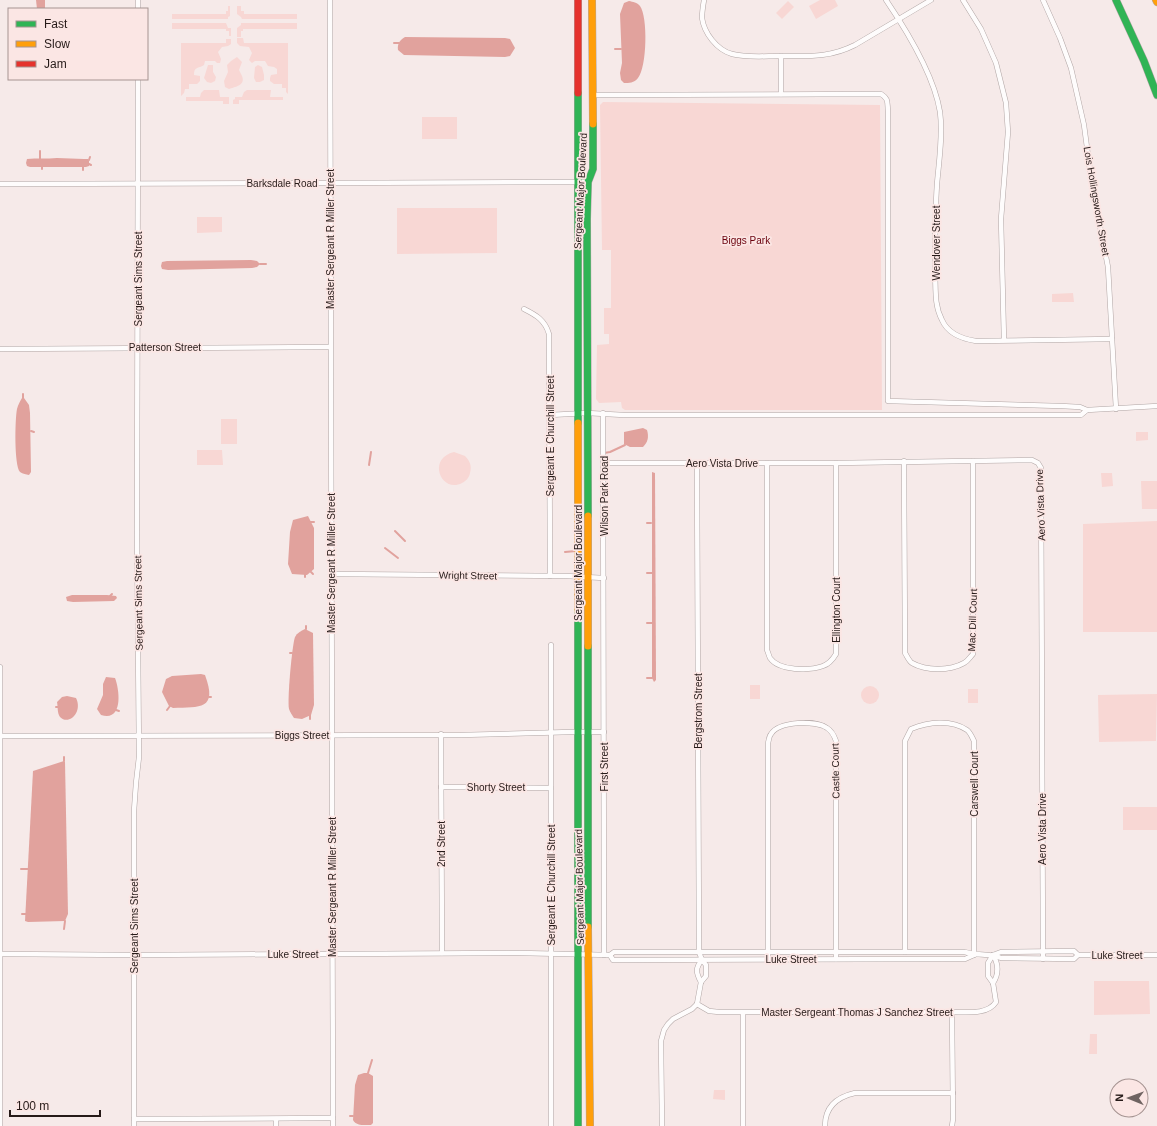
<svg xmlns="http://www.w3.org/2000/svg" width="1157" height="1126" font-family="Helvetica,sans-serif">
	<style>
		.green { fill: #f8d7d4 }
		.water { fill: #e1a29d }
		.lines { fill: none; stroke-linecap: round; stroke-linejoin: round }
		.stream { stroke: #e1a29d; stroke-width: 2 }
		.street-casing { stroke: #b0a5a4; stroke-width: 5.5 }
		.fast-casing { stroke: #b0a5a4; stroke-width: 8 }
		.slow-casing { stroke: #b0a5a4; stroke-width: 8 }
		.jam-casing { stroke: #b0a5a4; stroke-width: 8 }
		.street { stroke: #fefcfc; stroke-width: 4.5 }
		.fast { stroke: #30b455; stroke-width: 7 }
		.slow { stroke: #ff9f0a; stroke-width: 7 }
		.jam { stroke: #e5322d; stroke-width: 7 }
		.labels { text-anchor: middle; stroke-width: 3.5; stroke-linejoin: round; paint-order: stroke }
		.street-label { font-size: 10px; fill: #261a18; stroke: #fbe6e4 }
		.park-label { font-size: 10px; fill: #6b000c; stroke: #fbe6e4 }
	</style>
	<rect width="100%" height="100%" fill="#f6eae9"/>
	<g class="green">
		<path d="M820,0H835L838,6L816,19L809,6Z"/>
		<path d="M788,1L794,7L782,19L776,13Z"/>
		<path d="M228,6H230V16L228,17V19H172V14H226V11H228Z"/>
		<path d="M237,6H241V11H244V14H297V19H242L241,17L237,14Z"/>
		<path d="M172,23H226L228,28H231V36H229V31H226V29H172Z"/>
		<path d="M241,23H297V29H243V31H241V37H237V28L241,25Z"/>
		<path d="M237,38H243L244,43H288V94L286,92V88H282V84H274L270,81V78L271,75L277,74V69L274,67L268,66L265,61H255L252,63L249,60L252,53L249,47L240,46L237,43Z"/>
		<path d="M226,39H231V44L228,46L222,47L218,52L221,59L220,63H217L215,61H205L204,65C198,69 194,66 194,75L200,76V81L197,84H189V89H185L184,93L181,96V43H226Z"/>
		<path d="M237,57L242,62L239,70C240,72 241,74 242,76C246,86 234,87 229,89L225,87L224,81L228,72L227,65L231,61Z"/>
		<path d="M208,65H213V72L216,77L215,81L211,83L207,82L204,78Z"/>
		<path d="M258,65L262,67L264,75V80L260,82H256L254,78L255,67Z"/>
		<path d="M204,90H219L220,97H229V104H223V101H186V97H200L201,93Z"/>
		<path d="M247,90H271L270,97H283V100H239V104H233V100L235,99V97H242L244,92Z"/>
		<path d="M603,102L880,105L882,410H625L622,408L621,402L599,403L596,399L597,345L609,344V334H604V308H611V250H602L600,105Z"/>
		<rect x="422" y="117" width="35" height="22"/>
		<path d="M397,208H497V253L397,254Z"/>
		<path d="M197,217H222V232L197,233Z"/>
		<path d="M1073,293L1074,302H1052V294Z"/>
		<rect x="221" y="419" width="16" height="25"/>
		<path d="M1136,432H1148V440L1136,441Z"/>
		<path d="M197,450H222L223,465H197Z"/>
		<path d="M454,452L465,456C470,461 472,466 470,473C469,478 466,481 462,483C442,494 426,459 454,452Z"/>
		<path d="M1101,473H1112L1113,486L1102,487Z"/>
		<path d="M1141,481H1157V509H1142Z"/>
		<path d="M1157,521V632H1083V524Z"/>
		<rect x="750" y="685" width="10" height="14"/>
		<circle cx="870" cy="695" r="9"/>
		<rect x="968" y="689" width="10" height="14"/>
		<path d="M1157,694L1156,741L1099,742L1098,695Z"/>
		<rect x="1123" y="807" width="34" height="23"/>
		<path d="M1094,981H1149L1150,1014L1094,1015Z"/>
		<path d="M1090,1034H1097V1054H1089Z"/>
		<path d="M714,1090H725V1100L713,1099Z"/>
	</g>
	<g class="water">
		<path d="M36,0H45V9H37Z"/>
		<path d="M629,1C633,2 637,2 640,6C648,17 647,67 638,78C634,83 629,83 624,83L621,80L620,73L622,63L620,14L624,3Z"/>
		<path d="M405,37L505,38L510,39L515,48L510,56L505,57L404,55L398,50C397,44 400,40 405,37Z"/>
		<path d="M57,158L84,159H88L89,161V166L86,167H30L27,166L26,163L27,159C37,158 47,159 57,158Z"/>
		<path d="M251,260L257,261L260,264L257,267L252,268L168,270L162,269L161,266L162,262L167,261Z"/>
		<path d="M22,398H24L29,405L30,413L31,472L29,475C26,474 23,474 20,472C14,465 15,419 17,409C18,405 20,401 22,398Z"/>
		<path d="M643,428L647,430C649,437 648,442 643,447H630L624,444V432Z"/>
		<path d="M652,472L655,473L656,680L654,682L652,678Z"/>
		<path d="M308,516L314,528V569L307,575L292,574L288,564L290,532L293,520Z"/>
		<path d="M72,595H107L116,596L117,598L114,601L73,602L67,601L66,597Z"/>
		<path d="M305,629L313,633L314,705L311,715L302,719L294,718C292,715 290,712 289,709C287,701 292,645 295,637C297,633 301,631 305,629Z"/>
		<path d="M201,674L205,675C218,710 200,707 173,708L169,706L162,692L166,679L172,676Z"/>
		<path d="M106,677L115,678C120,691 123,722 101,715L97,709L103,695V684Z"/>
		<path d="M67,696L76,698C83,712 69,726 60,717C57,713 58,706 57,702L62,697Z"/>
		<path d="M64,761L65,762L68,914L65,921L28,922L25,921L33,771Z"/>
		<path d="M364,1073H368L373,1076V1123L371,1125C364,1125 356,1126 353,1120L355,1085L358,1075Z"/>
	</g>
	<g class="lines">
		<g class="stream">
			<path d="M394,43H399"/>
			<path d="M615,49H621"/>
			<path d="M40,160V151"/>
			<path d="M89,160L90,157"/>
			<path d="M89,164L91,165"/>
			<path d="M42,169V167"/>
			<path d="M83,170V167"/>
			<path d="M260,264H266"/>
			<path d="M23,394V398"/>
			<path d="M31,431L34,432"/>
			<path d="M604,453L610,452L625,445"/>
			<path d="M369,465L371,452"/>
			<path d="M310,522H314"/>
			<path d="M647,523H651"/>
			<path d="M395,531L405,541"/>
			<path d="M385,548L398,558"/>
			<path d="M565,552L576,551"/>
			<path d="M311,572L313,574"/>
			<path d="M647,573H652"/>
			<path d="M305,574V577"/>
			<path d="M110,596L112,594"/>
			<path d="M647,623H652"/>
			<path d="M306,629V626"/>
			<path d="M290,653H292"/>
			<path d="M647,678H652"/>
			<path d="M209,697H211"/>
			<path d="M56,707H59"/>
			<path d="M116,710L119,711"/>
			<path d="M167,710L170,706"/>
			<path d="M310,719V715"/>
			<path d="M64,757V761"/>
			<path d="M21,869H29"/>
			<path d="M22,914H26"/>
			<path d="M64,929L65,921"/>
			<path d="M368,1073L372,1060"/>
			<path d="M350,1116H353"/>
		</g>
		<g class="street-casing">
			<g id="street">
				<path d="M330,0L333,1126"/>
				<path d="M704,0C703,6 702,12 702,18C704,33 717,50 732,54C747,58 765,56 781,56C809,56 829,58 855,45L931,0"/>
				<path d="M886,0C907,31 934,75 940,112C943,135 939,161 937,184C935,214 935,243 935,272C936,289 934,305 942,320C948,334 963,339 976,341L1112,339"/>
				<path d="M963,0L981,29L996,63L1006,103L1008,132L1001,219L1004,340"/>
				<path d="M1043,0L1060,38L1071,68L1084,125L1092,185L1108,267L1116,409"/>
				<path d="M138,9V0"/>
				<path d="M781,56V94"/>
				<path d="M593,95L881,94C889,99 887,102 888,111V401L1061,406L1080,407L1087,410"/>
				<path d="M0,184L588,182"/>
				<path d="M524,309C536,315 545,320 549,334L550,576"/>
				<path d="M0,349L330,347"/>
				<path d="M603,413L604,955"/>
				<path d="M550,415L587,413L624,415H1081L1087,410L1157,406"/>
				<path d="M904,461L905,653C907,656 909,661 912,663C926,671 950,671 964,663C968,661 970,657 973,654V461"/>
				<path d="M604,463H836L1032,460L1038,463L1041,468L1043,959"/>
				<path d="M767,463V650C768,652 769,656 770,658C779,671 809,671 823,666C829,664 833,659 836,654V463"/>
				<path d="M331,574L566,576L604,578"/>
				<path d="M551,645V1126"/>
				<path d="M0,667V1126"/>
				<path d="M441,734L442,953"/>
				<path d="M0,736L461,735L571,732H604"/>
				<path d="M441,787L551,788"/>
				<path d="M905,952V741L911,729C928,722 951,719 967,730C970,732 972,737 974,741V955"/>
				<path d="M0,954L134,955L519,953L610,955L614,952H965C977,956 989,953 1001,958L1074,959L1078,955"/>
				<path d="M610,955L613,960L965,959L974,955"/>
				<path d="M993,955L1001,952L1074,951L1078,955H1157"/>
				<path d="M768,959V743C769,740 769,736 771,734C779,721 816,720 827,728C832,731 834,735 836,741V959"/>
				<path d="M701,982C696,973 695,968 702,960"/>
				<path d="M993,983C999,974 999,965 993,955"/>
				<path d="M697,1004L709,1011L719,1012H952C966,1012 988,1015 996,1002L993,983L988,976V963L993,955"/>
				<path d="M134,1119L333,1118"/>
				<path d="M134,1126V811L136,783L139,757L137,534L138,79"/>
				<path d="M276,1126V1119"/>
				<path d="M662,1126L661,1041L664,1030L668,1024L673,1019L692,1009L697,1004L701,982L706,976V965L702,960L699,952L697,463"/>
				<path d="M743,1126V1013"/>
				<path d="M825,1126C825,1107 837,1097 855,1093H953"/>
				<path d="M952,1126L953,1119L952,1012"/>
			</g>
		</g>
		<g class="fast-casing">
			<g id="fast">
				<path d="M1116,0L1144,61L1157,95"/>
				<path d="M578,93V423"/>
				<path d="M588,516L587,219L588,182L593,169V124"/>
				<path d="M578,611V1126"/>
				<path d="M588,646V927"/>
			</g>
		</g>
		<g class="slow-casing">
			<g id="slow">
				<path d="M592,0L593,124"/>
				<path d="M1156,0L1157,2"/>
				<path d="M578,423V611"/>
				<path d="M588,646V516"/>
				<path d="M588,927L590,1126"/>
			</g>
		</g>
		<g class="jam-casing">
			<path id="jam" d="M578,0V93"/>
		</g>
		<use href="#street" class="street"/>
		<use href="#fast" class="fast"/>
		<use href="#slow" class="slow"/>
		<use href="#jam" class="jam"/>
	</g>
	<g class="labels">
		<g class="street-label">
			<text x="282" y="187">Barksdale Road</text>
			<text transform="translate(580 191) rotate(-87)" y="4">Sergeant Major Boulevard</text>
			<text transform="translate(1097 201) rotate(80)" y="4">Lois Hollingsworth Street</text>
			<text transform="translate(330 239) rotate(-90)" y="4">Master Sergeant R Miller Street</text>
			<text transform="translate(936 243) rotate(-90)" y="4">Wendover Street</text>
			<text transform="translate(138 279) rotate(-90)" y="4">Sergeant Sims Street</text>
			<text x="165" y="351">Patterson Street</text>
			<text transform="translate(550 436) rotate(-90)" y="4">Sergeant E Churchill Street</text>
			<text x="722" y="467">Aero Vista Drive</text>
			<text transform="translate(604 496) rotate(-90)" y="4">Wilson Park Road</text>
			<text transform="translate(1040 505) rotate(-92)" y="4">Aero Vista Drive</text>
			<text transform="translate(331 563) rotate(-90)" y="4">Master Sergeant R Miller Street</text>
			<text transform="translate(578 563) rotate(-90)" y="4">Sergeant Major Boulevard</text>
			<text transform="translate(468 575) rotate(1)" y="4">Wright Street</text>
			<text transform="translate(138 603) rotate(-91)" y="4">Sergeant Sims Street</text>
			<text transform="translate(836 610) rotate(-90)" y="4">Ellington Court</text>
			<text transform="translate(972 620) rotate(-88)" y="4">Mac Dill Court</text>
			<text transform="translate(698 711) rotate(-90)" y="4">Bergstrom Street</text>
			<text x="302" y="739">Biggs Street</text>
			<text transform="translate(604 767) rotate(-90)" y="4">First Street</text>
			<text transform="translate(835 771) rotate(-91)" y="4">Castle Court</text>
			<text transform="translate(974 784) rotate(-90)" y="4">Carswell Court</text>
			<text x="496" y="791">Shorty Street</text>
			<text transform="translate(1042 829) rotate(-90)" y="4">Aero Vista Drive</text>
			<text transform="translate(441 844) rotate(-90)" y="4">2nd Street</text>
			<text transform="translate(551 885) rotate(-90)" y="4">Sergeant E Churchill Street</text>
			<text transform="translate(332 887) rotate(-90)" y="4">Master Sergeant R Miller Street</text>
			<text transform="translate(579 887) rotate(-91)" y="4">Sergeant Major Boulevard</text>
			<text transform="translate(134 926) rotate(-90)" y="4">Sergeant Sims Street</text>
			<text x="293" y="958">Luke Street</text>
			<text x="1117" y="959">Luke Street</text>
			<text x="791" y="963">Luke Street</text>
			<text x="857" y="1016">Master Sergeant Thomas J Sanchez Street</text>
		</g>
		<g class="park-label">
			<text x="746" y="244">Biggs Park</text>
		</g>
	</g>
	<rect x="8" y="8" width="140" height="72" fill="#fbe6e4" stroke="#a69492"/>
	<rect x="16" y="21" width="20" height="6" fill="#30b455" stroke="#a69492"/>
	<text x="44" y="28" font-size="12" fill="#261a18">Fast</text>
	<rect x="16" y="41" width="20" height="6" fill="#ff9f0a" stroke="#a69492"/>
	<text x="44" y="48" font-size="12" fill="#261a18">Slow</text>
	<rect x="16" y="61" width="20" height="6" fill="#e5322d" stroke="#a69492"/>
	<text x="44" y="68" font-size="12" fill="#261a18">Jam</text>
	<g transform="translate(1129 1098) rotate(271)"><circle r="19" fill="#fbe6e4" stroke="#a69492"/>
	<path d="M0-3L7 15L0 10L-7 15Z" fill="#6f6361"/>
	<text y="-6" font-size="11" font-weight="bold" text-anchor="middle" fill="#261a18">N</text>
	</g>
	<path d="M10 1110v6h90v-6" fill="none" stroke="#261a18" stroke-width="2"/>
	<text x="16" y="1110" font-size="12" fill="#261a18" stroke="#fbe6e4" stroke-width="3" paint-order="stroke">100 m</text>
</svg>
